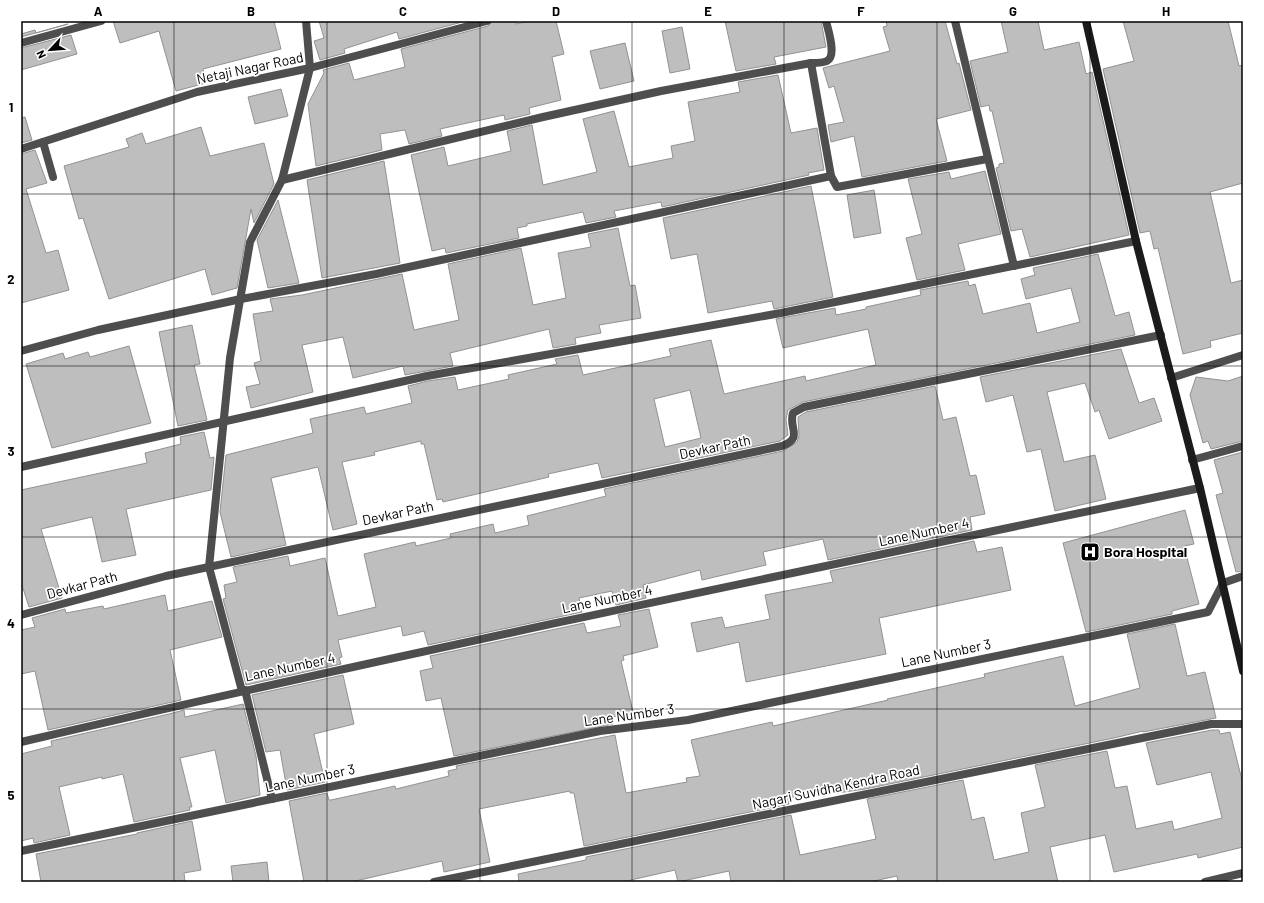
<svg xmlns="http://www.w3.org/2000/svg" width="1264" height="903" font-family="Barlow,sans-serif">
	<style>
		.building { fill: #bebebe; stroke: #929292; fill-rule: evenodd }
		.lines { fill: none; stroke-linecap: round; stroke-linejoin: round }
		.street { stroke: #4e4e4e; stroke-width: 8 }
		.secondary { stroke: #1b1b1b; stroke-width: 8 }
		.grid { fill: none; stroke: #000; stroke-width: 1; stroke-opacity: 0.55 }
		.labels { text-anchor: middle; stroke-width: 3.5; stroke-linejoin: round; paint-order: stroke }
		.street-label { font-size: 14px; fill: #000; stroke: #fff }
		.poi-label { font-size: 14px; font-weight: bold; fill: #000; stroke: #fff; text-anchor: start }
		.neatline { fill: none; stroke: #000; stroke-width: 1.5 }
		.grid-label { font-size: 13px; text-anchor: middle; font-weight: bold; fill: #000 }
	</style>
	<rect width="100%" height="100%" fill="#fff"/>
	<g class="building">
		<path d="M113,21H274L281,49L203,69L206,83L176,91L159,31L120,43Z"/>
		<path d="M319,21H466L399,39L397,32L344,49L345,53L320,60L314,41L324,38Z"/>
		<path d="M492,21H516V24L531,21H556L564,54L552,57L561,100L529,108L530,114L505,120L504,115L440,129L442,136L409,144L405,130L380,134L382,150L316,166L308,104L324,73L323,70L349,63L354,80L405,67L401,49L488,26Z"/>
		<path d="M725,21H821L826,47L774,57L776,64L736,71Z"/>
		<path d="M886,21H945L957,64L959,63L971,110L936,119L947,161L862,177L854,136L831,142L828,125L844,122L834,86L829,88L823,68L890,51L883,27L887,26Z"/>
		<path d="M1001,21H1038L1044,50L1079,42L1086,74L1092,72L1129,235L1030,257L1022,229L1011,231L996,168L999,167V164L1004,163L992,111H990L989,105L981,107L970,61L1008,52Z"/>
		<path d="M1123,21H1228L1239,66L1243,65V183L1210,192L1231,283L1243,280V333L1210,341L1211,347L1183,354L1158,248L1154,249L1150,231L1140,233L1103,69L1134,61Z"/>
		<path d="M68,24L21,37V34L35,30L36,33Z"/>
		<path d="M682,27L690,69L670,73L662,31Z"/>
		<path d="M71,35L77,54L21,70V48Z"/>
		<path d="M625,43L634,81L600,89L590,51Z"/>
		<path d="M778,75L791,133L817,128L824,170L808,173L809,175L662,207L661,202L614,211L616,217L586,223L583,212L527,224V226L517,228L519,238L446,253L445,248L432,251L411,155L444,147L448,166L511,151L507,131L532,125L543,185L597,172L583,119L614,111L629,167L673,158L671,146L695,141L688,102L740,92L738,82Z"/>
		<path d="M281,89L288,116L255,124L248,97Z"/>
		<path d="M25,117L32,140L21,143V118Z"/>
		<path d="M201,127L210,156L264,143L274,184L254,223L251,209L237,288L212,295L205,269L109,299L83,218L79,219L64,166L129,147L126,139L142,133L146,144Z"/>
		<path d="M35,150L47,183L26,189L46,253L58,250L69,290L21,303V154Z"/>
		<path d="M384,161L400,263L322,278L307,180Z"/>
		<path d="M985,171L1001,234L958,244L965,270L917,280L906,238L922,234L908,179L949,172L951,179Z"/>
		<path d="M811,186L833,297L774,309L772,301L708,313L697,254L671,259L663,218Z"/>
		<path d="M874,190L881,233L854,238L847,195Z"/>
		<path d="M278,200L299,283L268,288L257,240Z"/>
		<path d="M618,228L630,286L635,285L641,318L599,325L601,333L575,338L576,344L553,348L549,329L450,353L453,366L405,375L403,366L353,378L343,337L302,345L313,392L251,408L246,387L260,384L254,363L261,361L253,314L273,311L270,299L302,295L402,274L414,330L459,320L448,264L521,248L533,305L566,298L558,253L591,247L588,234Z"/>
		<path d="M1098,254L1115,316L1129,312L1135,335L803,402L788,410L786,419L788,435L780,441L602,478L598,463L548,474L549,477L443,502L442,499L437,500L424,444H421V441L374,452L375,455L342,462L357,524L333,530L318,467L271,478L286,545L231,557L220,512L226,455L313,433L310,419L364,407L366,414L412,403L408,386L428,381L455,377L458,390L509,379L508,375L557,364L555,359L578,355L583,375L671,356L669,349L711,340L724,394L805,376L806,381L876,365L868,329L783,348L776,319L835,308L836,315L866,309V307L921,295L920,290L968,281L969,286L975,284L983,314L1030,303L1037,333L1080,322L1071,288L1026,299L1021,279L1035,275L1033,268ZM690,390L701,438L665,447L654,399Z"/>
		<path d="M192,325L200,364L194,365L207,420L178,426L159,332Z"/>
		<path d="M129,346L151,423L52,448L26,364L63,353L65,359L88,352L90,357Z"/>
		<path d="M1121,349L1139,403L1154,398L1162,421L1109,439L1099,410L1095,412L1085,383L1047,392L1064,462L1095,455L1106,499L1055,511L1041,449L1027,452L1013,395L986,402L980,377Z"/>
		<path d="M1243,376V441L1211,449L1208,441L1203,443L1190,395L1196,377L1228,381Z"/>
		<path d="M935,386L943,420L956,417L970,476L976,475L985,514L970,517L972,530L828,560L823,539L763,552L766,565L702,580L700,570L643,585L646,598L616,605L612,591L579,598L582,612L428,645L424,631L403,636L401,626L338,640L342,657L339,658L341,664L246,685L223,599L226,598L224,585L237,582L233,567L288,556L290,566L325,558L338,616L376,607L364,554L415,542L416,546L451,538L450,534L493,524L495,533L529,525L527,516L606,496L604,489L783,451L797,442L799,436L798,417L806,412Z"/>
		<path d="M204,432L210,458L214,457L211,490L126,509L136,555L102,562L92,517L41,529L62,598L29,607L21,582V490L147,463L145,453L181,444L180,437Z"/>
		<path d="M1243,452V571L1236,572L1216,495L1223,493L1214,460Z"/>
		<path d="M1185,510L1194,544L1184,546L1199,604L1172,611V614L1086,632L1063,543Z"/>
		<path d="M974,541L977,552L1002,547L1011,590L879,618L886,654L746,682L739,642L697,652L691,623L722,617L725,628L770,619L765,595L833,582L830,571Z"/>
		<path d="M165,595L168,611L212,601L222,637L170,650L181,700L48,730L35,671L21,674V630L35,627L32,618L65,609L66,613L103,606L104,609Z"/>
		<path d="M649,609L658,647L623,656L624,660L621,661L633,712L612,717L613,724L454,756L441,698L426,701L420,671L433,668L430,656L584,623L587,633L621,626L618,615Z"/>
		<path d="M1175,624L1187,676L1205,672L1216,718L1143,732V731L1114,738L865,789L837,793V790L788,798L789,804L584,846L574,793H570V791L479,809L490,862L444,872L442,861L351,882H304L289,801L327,793L329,800H331L395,786L396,789L449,776L448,771L457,769L456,766L615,735L626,793L687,782L686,778L700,776L691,740L772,722L773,726L888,700L887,699L985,677L984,674L1063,656L1075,706L1140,688L1127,634Z"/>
		<path d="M343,675L354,724L314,734L325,782L287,790L280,750L266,752L252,695Z"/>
		<path d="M243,704L256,756L260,795L226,803L215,750L180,758L192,807H189L190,810L134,822L123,774L102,779V777L59,787L70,835L34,843L33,838L21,841V754L52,746L51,741L169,714L184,710L185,717Z"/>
		<path d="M1212,730H1219L1220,734L1230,732L1243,784V847L1198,858L1197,854L1114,872L1105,835L1050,847L1058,882H898L897,876L869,882H731L729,871L678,882L675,870L622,882H519L518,874L586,860V857L791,815L800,855L876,839L867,799L963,780L972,820L984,817L994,860L1029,852L1021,813L1045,807L1035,765L1107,751L1115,788L1127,786L1136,829L1172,821L1174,830L1222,818L1211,772L1157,785L1146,743Z"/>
		<path d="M192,821L201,870L184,873L185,882H41L36,854L137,834V833Z"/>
		<path d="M267,862L269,882H233L231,866Z"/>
	</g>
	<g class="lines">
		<g class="street">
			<path d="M955,21L1014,266"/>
			<path d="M21,43L101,21"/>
			<path d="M811,63L831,176L837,187L987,159"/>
			<path d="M43,142L53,177"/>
			<path d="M21,149L197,92L310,68L487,21"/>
			<path d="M282,180L543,117L661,91L811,63C816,63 823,63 827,61C837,56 828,30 826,21"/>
			<path d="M21,351L98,330L241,299L376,274L831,176"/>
			<path d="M1171,378L1243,355"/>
			<path d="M1192,460L1243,446"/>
			<path d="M21,467L427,376L781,313L1136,241"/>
			<path d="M21,615L166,576L782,446C804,438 788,428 793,413L804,407L1161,335"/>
			<path d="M245,690L272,799"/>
			<path d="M242,691L209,567L230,358L250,242L282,180L310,68L306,21"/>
			<path d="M21,742C412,651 806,570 1200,488"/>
			<path d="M21,851L600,731L688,720L1208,612L1223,583L1243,576"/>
			<path d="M434,882L1211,724H1243"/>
			<path d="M1205,882L1243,873"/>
		</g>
		<path class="secondary" d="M1086,21L1136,241L1200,488L1243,671"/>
	</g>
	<path class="grid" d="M174,21V882M327,21V882M480,21V882M632,21V882M784,21V882M937,21V882M1090,21V882M21,194H1243M21,366H1243M21,537H1243M21,709H1243"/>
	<defs>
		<g id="hospital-square" transform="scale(1)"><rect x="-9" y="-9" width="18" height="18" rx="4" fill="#000" stroke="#fff"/><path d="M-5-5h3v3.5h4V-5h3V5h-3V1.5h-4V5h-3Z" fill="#fff"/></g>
	</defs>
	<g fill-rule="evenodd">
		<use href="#hospital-square" x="1090" y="552"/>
	</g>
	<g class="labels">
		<g class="street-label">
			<text transform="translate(250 68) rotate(-12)" y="5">Netaji Nagar Road</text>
			<text transform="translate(715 447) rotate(-12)" y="5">Devkar Path</text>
			<text transform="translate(398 513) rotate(-12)" y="5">Devkar Path</text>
			<text transform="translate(924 532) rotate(-12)" y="5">Lane Number 4</text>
			<text transform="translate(82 585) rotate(-15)" y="5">Devkar Path</text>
			<text transform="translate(607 599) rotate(-12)" y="5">Lane Number 4</text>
			<text transform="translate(946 653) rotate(-12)" y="5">Lane Number 3</text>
			<text transform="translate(290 667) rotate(-12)" y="5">Lane Number 4</text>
			<text transform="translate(629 715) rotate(-8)" y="5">Lane Number 3</text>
			<text transform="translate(310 778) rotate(-12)" y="5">Lane Number 3</text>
			<text transform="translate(836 787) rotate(-12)" y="5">Nagari Suvidha Kendra Road</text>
		</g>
		<g class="poi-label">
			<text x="1104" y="557">Bora Hospital</text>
		</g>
	</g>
	<rect width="1264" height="903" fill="none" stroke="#ffffff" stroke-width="44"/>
	<g transform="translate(50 50) rotate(244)" stroke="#ffffff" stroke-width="3" paint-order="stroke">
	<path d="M0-3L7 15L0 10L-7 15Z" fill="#000000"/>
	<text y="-6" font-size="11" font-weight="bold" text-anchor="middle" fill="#000000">N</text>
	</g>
	<rect x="22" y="22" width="1220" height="859" class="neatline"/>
	<g class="grid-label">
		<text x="98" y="16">A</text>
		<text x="251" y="16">B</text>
		<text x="403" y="16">C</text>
		<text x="556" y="16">D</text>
		<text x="708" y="16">E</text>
		<text x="861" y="16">F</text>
		<text x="1013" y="16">G</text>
		<text x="1166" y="16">H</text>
		<text x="11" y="112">1</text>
		<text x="11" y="284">2</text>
		<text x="11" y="456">3</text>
		<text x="11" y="628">4</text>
		<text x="11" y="800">5</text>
	</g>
</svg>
